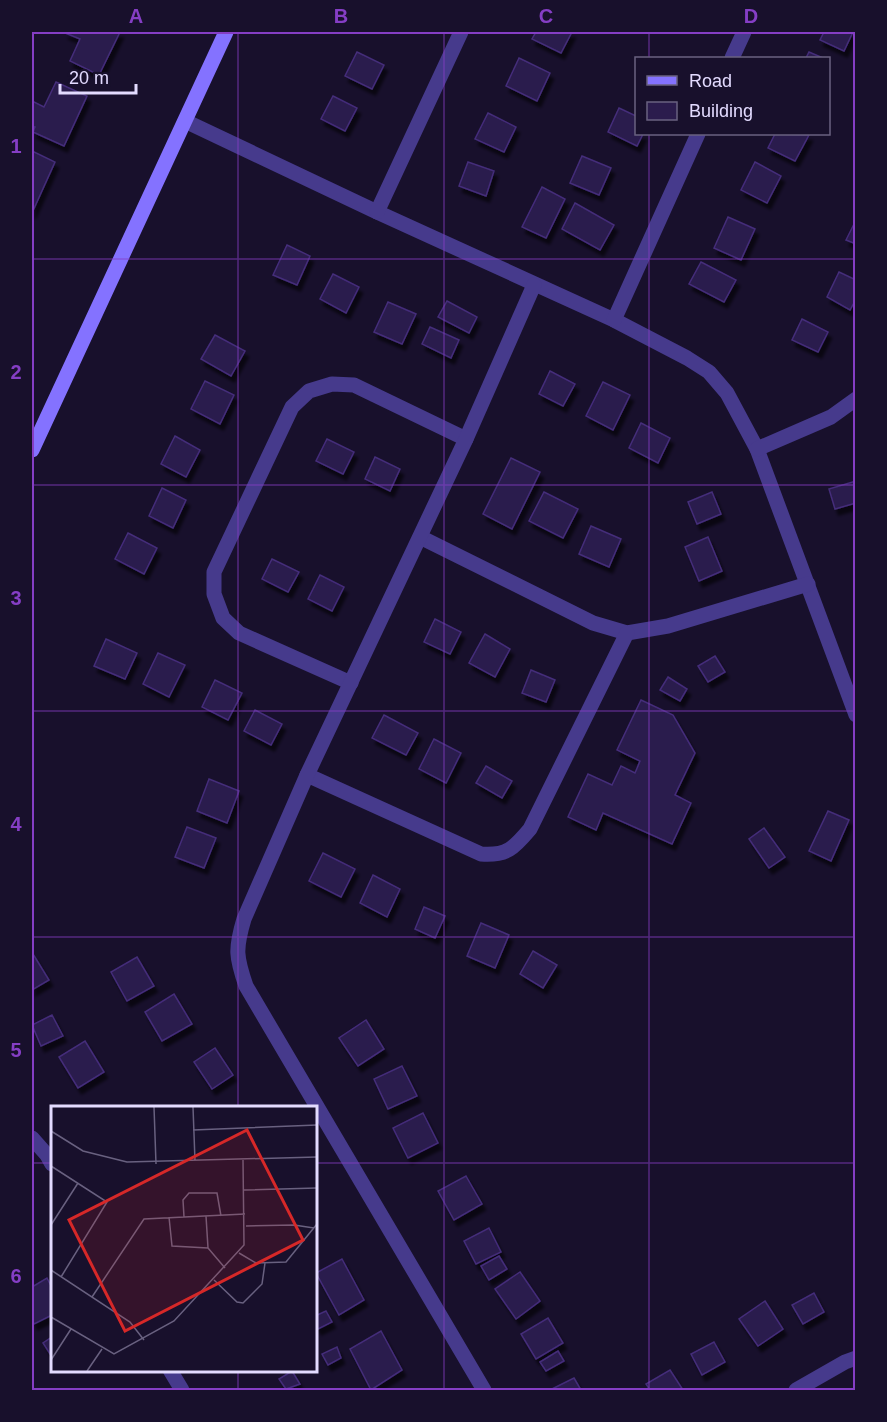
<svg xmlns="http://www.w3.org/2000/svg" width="887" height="1422" font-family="Helvetica,sans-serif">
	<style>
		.building { fill: #2b1c4d; stroke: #442d7a; stroke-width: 1.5; filter: url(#shadow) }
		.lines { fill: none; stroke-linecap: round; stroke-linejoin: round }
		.minor { stroke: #463a8c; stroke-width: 15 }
		.secondary { stroke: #8472ff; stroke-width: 15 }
		.grid { fill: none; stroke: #853ec5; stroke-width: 1.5; stroke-opacity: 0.55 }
		.inset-road { fill: none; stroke: #696180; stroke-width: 1.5 }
		.view { fill: #d62828; fill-opacity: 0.15; stroke: #d62828; stroke-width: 3 }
		.inset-edge { fill: none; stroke: #e3dbff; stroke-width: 3 }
		.neatline { fill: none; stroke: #853ec5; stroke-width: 2 }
		.grid-label { font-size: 20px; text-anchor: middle; font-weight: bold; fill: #853ec5 }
	</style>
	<defs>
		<filter id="shadow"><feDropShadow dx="3.5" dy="6" stdDeviation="1.5" flood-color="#0009"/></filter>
	</defs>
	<rect width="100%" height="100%" fill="#18102c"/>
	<g class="building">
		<path d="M536,32H572L561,53L532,39Z"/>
		<path d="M824,32H853L844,51L820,40Z"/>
		<path d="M65,33V32H120L99,75L70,61L80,39Z"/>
		<path d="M357,52L384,65L372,89L345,76Z"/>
		<path d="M809,52L823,58H806Z"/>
		<path d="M519,58L550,73L537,101L506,86Z"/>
		<path d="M56,82L87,96L64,146L33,132L35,127L32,126V101L44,107Z"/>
		<path d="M333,96L357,108L345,131L321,119Z"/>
		<path d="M619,108L636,116V134H643L637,146L608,132Z"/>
		<path d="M488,113L516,127L504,152L475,139Z"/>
		<path d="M775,134L809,135L795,161L768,148Z"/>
		<path d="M32,151L55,162L32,213Z"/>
		<path d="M582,156L611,168L599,195L570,183Z"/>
		<path d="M468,162L494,171L486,196L459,186Z"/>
		<path d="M755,162L781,176L767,203L741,190Z"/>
		<path d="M542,187L565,199L546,238L522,227Z"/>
		<path d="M575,203L614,225L600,250L562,229Z"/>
		<path d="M728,217L755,229L741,260L714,248Z"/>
		<path d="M856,220V244L846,240Z"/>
		<path d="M287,245L310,256L297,285L273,275Z"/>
		<path d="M701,262L736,280L724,302L689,284Z"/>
		<path d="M839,272L856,280V299L850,310L827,297Z"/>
		<path d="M333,274L359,287L346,313L320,299Z"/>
		<path d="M447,301L477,317L469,333L438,317Z"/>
		<path d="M388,302L416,314L402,344L374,332Z"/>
		<path d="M802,319L828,332L818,352L792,340Z"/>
		<path d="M430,327L459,340L451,358L422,344Z"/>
		<path d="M215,335L245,351L231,376L201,359Z"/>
		<path d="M550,371L575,384L563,406L539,394Z"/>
		<path d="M205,381L234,395L220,424L191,409Z"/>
		<path d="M603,382L630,395L613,430L586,416Z"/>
		<path d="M641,423L670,438L658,463L629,448Z"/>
		<path d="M175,436L200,450L186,477L161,464Z"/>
		<path d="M327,439L354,452L343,474L316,461Z"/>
		<path d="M375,457L400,469L390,491L365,479Z"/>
		<path d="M511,458L540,472L512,529L483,514Z"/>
		<path d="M856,481V503L835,509L829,489Z"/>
		<path d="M162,488L186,500L173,528L149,516Z"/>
		<path d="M544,492L578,509L563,538L529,521Z"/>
		<path d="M712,492L721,514L697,524L688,502Z"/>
		<path d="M591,526L621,539L609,567L579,554Z"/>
		<path d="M128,533L157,548L144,574L115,559Z"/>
		<path d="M708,537L722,571L699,581L685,547Z"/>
		<path d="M272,559L299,572L288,592L262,579Z"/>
		<path d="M320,575L344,587L332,611L308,599Z"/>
		<path d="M435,619L461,632L450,654L424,642Z"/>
		<path d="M485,634L510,649L495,677L469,663Z"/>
		<path d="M106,639L137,653L125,679L94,666Z"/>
		<path d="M158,653L185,665L169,697L143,684Z"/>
		<path d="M715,656L725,672L708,682L698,666Z"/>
		<path d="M531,670L555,680L546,702L522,693Z"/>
		<path d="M668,677L687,689L680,701L660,690Z"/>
		<path d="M215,680L242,693L228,720L202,707Z"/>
		<path d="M641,700L673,715L695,753L675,795L691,803L672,844L603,813L596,830L568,817L588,774L612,785L621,766L635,773L640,761L617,750Z"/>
		<path d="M255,710L282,724L271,745L244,731Z"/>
		<path d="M384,715L418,733L406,755L372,738Z"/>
		<path d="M434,739L461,753L446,783L419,769Z"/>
		<path d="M486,766L512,781L502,798L476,783Z"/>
		<path d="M209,779L239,791L227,823L197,811Z"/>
		<path d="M828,811L849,820L831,861L809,851Z"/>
		<path d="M187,827L216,838L204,868L175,857Z"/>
		<path d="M764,828L785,857L769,868L749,839Z"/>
		<path d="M323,853L355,869L341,897L309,881Z"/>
		<path d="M373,875L400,889L387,917L360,903Z"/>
		<path d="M424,907L445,916L435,938L415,929Z"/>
		<path d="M481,923L509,935L495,968L467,956Z"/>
		<path d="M533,951L557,965L543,988L520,974Z"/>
		<path d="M33,954L49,980L32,990V955Z"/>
		<path d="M137,957L154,986L127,1001L111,972Z"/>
		<path d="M174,994L192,1024L162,1041L145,1012Z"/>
		<path d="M52,1015L63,1036L41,1046L32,1025Z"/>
		<path d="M366,1020L384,1049L358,1066L339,1038Z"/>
		<path d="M85,1041L104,1072L78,1088L59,1057Z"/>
		<path d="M215,1048L233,1075L212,1089L194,1062Z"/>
		<path d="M402,1066L417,1096L388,1109L374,1079Z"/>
		<path d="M423,1113L438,1143L408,1158L393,1128Z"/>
		<path d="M466,1176L482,1204L454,1220L438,1191Z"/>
		<path d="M489,1228L501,1252L476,1264L464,1241Z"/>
		<path d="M499,1256L507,1269L489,1280L481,1266Z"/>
		<path d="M342,1259L364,1300L339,1315L316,1273Z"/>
		<path d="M520,1272L540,1301L516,1319L495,1289Z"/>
		<path d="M47,1278L52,1288V1315L34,1324L32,1319V1287Z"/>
		<path d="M814,1293L824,1312L803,1324L792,1305Z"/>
		<path d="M765,1301L783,1329L758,1346L739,1319Z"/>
		<path d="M326,1311L332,1322L318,1329L315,1324V1316Z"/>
		<path d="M548,1318L563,1343L536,1359L521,1334Z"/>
		<path d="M381,1331L402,1370L371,1390L350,1349Z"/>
		<path d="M52,1337V1357L43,1343Z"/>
		<path d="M714,1342L725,1362L702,1375L691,1354Z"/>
		<path d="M337,1347L341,1358L328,1365L322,1354Z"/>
		<path d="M558,1351L564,1361L546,1371L540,1362Z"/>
		<path d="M670,1370L683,1390H650L646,1384Z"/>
		<path d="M292,1371L300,1384L286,1389L279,1379Z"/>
		<path d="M574,1378L581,1390H550Z"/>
	</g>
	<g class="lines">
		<g class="minor">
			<path d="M732,58L744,32"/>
			<path d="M185,121L377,212L614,320L687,358L709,372L727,393L757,449L856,715"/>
			<path d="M377,212L461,32"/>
			<path d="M614,320L698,134"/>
			<path d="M757,449L831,417L856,399"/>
			<path d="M420,537L593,623L627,633L668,626L808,584"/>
			<path d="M351,683L239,633L223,618L214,594V572L292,407L309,391L332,384L354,385L466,439"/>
			<path d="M307,775L481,854C507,856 514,848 530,829L627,633"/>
			<path d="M32,1138L47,1155L52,1164"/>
			<path d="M170,1370L182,1390"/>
			<path d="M484,1390L246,986C236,957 235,949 244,919L307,775L466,439L534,285"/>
			<path d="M796,1390L845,1362L856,1358"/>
		</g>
		<path class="secondary" d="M32,450L226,32"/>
	</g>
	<path class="grid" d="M238,32V1107M444,32V1390M649,32V58M649,134V1390M32,259H856M32,485H856M32,711H856M32,937H856M32,1163H52M315,1163H856M238,1370V1390"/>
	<g transform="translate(51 1106)">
		<rect width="266" height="266" fill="#18102c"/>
		<path class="inset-road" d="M103,1L105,58M142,1L144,55M142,24L266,19M0,25L32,45L76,56L266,51M0,60L56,96L10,171M193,84L266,82M155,110L157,142L174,162M118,111L121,140L157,142M133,111L132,94L138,87H166L170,110M0,119L27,77M195,120L243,119L263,122M188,147L205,157L235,156L266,118M0,164L79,216L93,234M163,174L186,196L192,197L211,178L214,157M41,191L93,113L194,108M0,211L63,248L123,215L193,139L192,54M0,254L20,223M36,265L51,243"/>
		<path class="view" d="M196,24L252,134L74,225L18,114Z"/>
		<rect width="266" height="266" class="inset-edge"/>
	</g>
	<rect width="887" height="1422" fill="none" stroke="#18102c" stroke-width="66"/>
	<rect x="635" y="57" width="195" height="78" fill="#18102c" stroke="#696180" stroke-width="1.5"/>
	<rect x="647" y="76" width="30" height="9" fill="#8472ff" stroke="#696180" stroke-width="1.5"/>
	<text x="689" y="87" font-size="18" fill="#e3dbff">Road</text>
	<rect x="647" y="102" width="30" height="18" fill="#2b1c4d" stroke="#696180" stroke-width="1.5"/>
	<text x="689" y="117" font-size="18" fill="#e3dbff">Building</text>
	<path d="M60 84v9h76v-9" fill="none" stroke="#e3dbff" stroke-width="3"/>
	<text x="69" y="84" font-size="18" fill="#e3dbff" stroke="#18102c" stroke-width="4.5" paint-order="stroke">20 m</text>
	<rect x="33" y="33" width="821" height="1356" class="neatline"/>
	<g class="grid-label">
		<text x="136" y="23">A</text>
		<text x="341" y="23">B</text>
		<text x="546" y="23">C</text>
		<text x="751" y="23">D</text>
		<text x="16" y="153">1</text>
		<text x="16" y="379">2</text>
		<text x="16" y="605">3</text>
		<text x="16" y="831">4</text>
		<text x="16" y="1057">5</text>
		<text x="16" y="1283">6</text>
	</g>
</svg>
